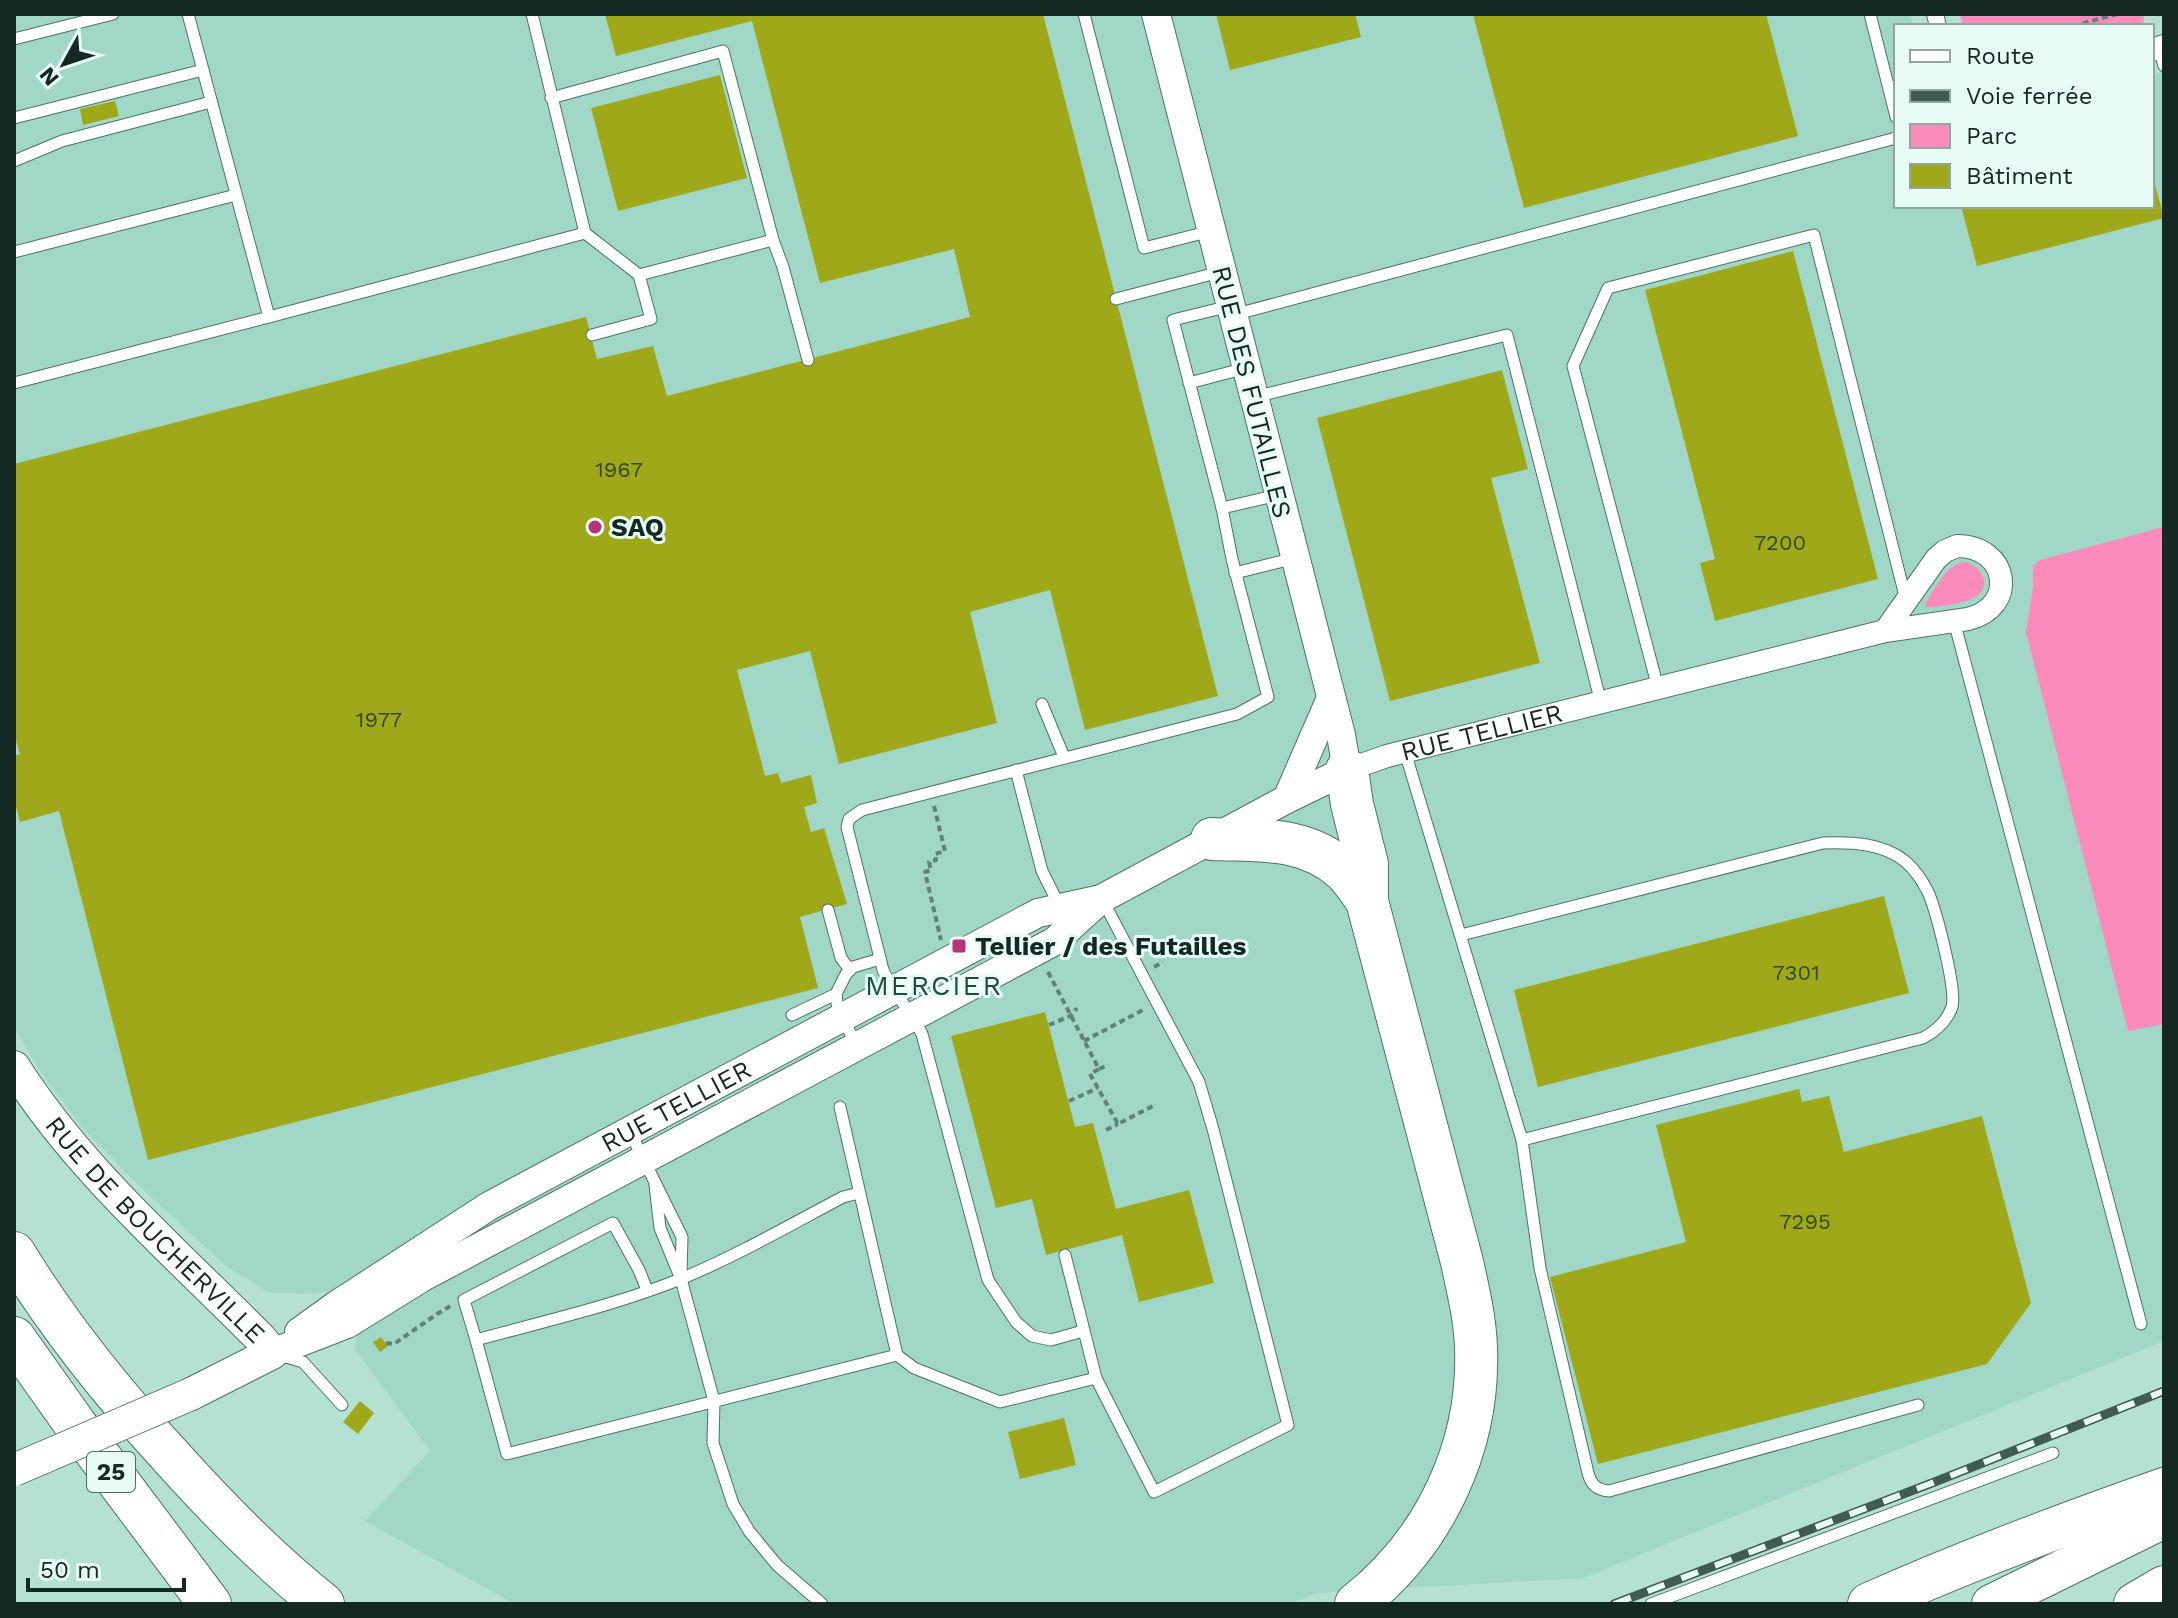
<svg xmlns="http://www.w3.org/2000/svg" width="2178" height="1618" font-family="'Work Sans',sans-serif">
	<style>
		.built { fill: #a1d7c6 }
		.green { fill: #fa8bbb }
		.building { fill: #9fa818 }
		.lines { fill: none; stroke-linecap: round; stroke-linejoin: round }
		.service-casing { stroke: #4b7468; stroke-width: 13 }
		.pedestrian-casing { stroke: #4b7468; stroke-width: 18 }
		.minor-casing { stroke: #4b7468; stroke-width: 24 }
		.tertiary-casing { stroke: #4b7468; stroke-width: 30 }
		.secondary-casing { stroke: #4b7468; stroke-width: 34 }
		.trunk-casing { stroke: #4b7468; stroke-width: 40 }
		.motorway-casing { stroke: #4b7468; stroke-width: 44 }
		.path { stroke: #628177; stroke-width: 4; stroke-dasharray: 6 4; stroke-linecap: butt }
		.service { stroke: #fff; stroke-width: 11 }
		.pedestrian { stroke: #fff; stroke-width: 16 }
		.minor { stroke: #fff; stroke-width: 22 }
		.tertiary { stroke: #fff; stroke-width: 28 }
		.secondary { stroke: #fff; stroke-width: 32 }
		.trunk { stroke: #fff; stroke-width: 38 }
		.motorway { stroke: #fff; stroke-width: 42 }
		.rail-casing { stroke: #415b53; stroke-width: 9 }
		.rail { stroke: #e6fcf5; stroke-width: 6; stroke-dasharray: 18; stroke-linecap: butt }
		.secondary-bridge-casing { stroke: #4b7468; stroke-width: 34; stroke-linecap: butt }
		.secondary-bridge { stroke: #fff; stroke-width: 32 }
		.poi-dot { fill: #b73276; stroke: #e6fcf5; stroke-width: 3 }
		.labels { text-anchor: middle; stroke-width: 6; stroke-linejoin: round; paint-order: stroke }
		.number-label { font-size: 22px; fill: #384820 }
		.shield { fill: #e6fcf5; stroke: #546862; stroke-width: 2 }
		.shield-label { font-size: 24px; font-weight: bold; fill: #162823 }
		.street-label { font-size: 26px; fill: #162823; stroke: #e6fcf5 }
		.poi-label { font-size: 26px; font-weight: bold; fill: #162823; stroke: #e6fcf5; text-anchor: start }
		.neighbourhood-label { font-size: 28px; letter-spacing: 2px; fill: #224b40; stroke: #e6fcf5 }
	</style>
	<rect width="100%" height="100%" fill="#b4e1d2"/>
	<path class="built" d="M14,14H1910L1913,26H1896V206H2152V75L2164,72V1341L1583,1578L1316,1593L1290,1604H515L365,1521L430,1451L355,1349L357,1335L325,1292L317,1294L270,1293L227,1267L132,1179L82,1127L42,1074L14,1028Z"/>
	<g class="green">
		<path d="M1960,14H2144L2143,26H1963Z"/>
		<path d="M2164,527V1024L2128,1031L2026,632L2033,587V566L2040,560Z"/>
		<path d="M1964,562C1980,565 1993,583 1977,596C1968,603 1936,608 1925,607L1926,602C1936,588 1946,565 1964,562Z"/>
	</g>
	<g class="building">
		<path d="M605,14H1043L1218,696L1085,730L1050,590L970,612L997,723L839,764L810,651L737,670L765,776L778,773L781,783L811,775L817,803L804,807L811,832L824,828L847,904L800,917L818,988L148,1160L59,811L20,822L14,799V756L20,754L14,733V464L586,317L597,359L653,346L667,396L970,317L954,249L820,283L752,21L616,56Z"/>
		<path d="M1216,14H1355L1361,37L1230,70Z"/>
		<path d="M1473,14H1766L1798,136L1524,208Z"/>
		<path d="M720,75L747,178L618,211L591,108Z"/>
		<path d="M115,101L119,116L83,125L80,109Z"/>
		<path d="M2152,173L2164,218L1977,266L1961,206H2152Z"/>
		<path d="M1793,251L1878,579L1715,621L1700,563L1715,559L1645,290Z"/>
		<path d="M1502,370L1528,469L1491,478L1540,663L1390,701L1317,418Z"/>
		<path d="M1884,896L1909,993L1538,1087L1514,990Z"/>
		<path d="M1045,1012L1075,1127L1093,1123L1116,1209L1189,1190L1214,1283L1139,1302L1122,1235L1046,1255L1032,1199L996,1208L951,1036Z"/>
		<path d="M1799,1089L1802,1102L1829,1096L1844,1152L1982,1116L2031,1303L1987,1364L1598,1464L1550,1277L1686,1242L1656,1125Z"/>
		<path d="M381,1337L388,1346L380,1352L373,1342Z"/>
		<path d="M360,1401L374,1413L358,1434L343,1422Z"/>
		<path d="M1064,1418L1076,1465L1020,1479L1008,1432Z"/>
	</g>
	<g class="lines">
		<g class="service-casing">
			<g id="service">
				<path d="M188,14L269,317L585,233"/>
				<path d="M532,14L585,233L639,275L773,240L723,51L551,98"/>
				<path d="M1084,14L1144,248L1211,231"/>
				<path d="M1870,14L1896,117"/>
				<path d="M14,39L113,14"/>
				<path d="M2159,48L2164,66"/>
				<path d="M14,118L203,70"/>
				<path d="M14,161L62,141L211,102"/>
				<path d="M773,240L783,267L808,360"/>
				<path d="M14,252L236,195"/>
				<path d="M1116,299L1220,272"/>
				<path d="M1230,306L1173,320L1222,508L1278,495"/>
				<path d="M1233,315L1896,138"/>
				<path d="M592,335L651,319L639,275"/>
				<path d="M14,383L269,317"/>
				<path d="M1189,383L1246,368"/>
				<path d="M1254,397L1507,335L1601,703"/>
				<path d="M1235,573L1295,558"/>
				<path d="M1954,621L2141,1324"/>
				<path d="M1658,688L1573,366L1608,288L1814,235L1906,600"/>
				<path d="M1042,704L1064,757"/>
				<path d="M1405,752L1522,1140"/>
				<path d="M1016,770L1042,871L1059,905"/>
				<path d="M828,910L841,958L850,970"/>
				<path d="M1461,935L1823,843C1851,842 1884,843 1906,862C1915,870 1923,882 1928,892C1936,910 1957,990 1952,1007C1947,1021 1936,1031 1923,1038L1522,1140L1540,1268L1588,1473C1591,1484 1596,1490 1609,1491L1918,1405"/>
				<path d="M792,1015L836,994"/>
				<path d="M858,1047L838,1011L836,994L846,974L853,967L880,959"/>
				<path d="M840,1107L897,1355L507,1454L476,1340C545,1321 617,1305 683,1278C738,1255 790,1225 843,1197L859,1193"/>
				<path d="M630,1132L682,1237L681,1275"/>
				<path d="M655,1185L660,1228L681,1279L714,1401L713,1443L733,1504L749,1531L777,1565L822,1604"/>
				<path d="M1065,1255L1096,1378L1154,1492L1288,1425L1213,1129L1199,1082L1102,899"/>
				<path d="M1083,1331L1051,1340L1032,1336L1016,1322L988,1280L922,1034C911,1011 893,993 883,970L847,827L849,819L862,810L1237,714L1268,697L1232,559L1222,508"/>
				<path d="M476,1340L464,1300L613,1223L639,1270L647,1290"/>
				<path d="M897,1355L914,1368L1000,1402L1096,1378"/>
				<path d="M283,1356L303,1362L342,1405"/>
				<path d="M1651,1604L2053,1453"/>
			</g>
		</g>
		<g class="pedestrian-casing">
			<path id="pedestrian" d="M1935,14L1938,26"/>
		</g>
		<g class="minor-casing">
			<g id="minor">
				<path d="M2152,50L2164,46"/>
				<path d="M1957,546C2009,546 2018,607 1968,619L1885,631L1936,559L1945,551Z"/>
				<path id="s1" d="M1347,770L1387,756L1885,631"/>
			</g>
		</g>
		<g class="tertiary-casing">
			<g id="tertiary">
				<path d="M1287,799L1331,698"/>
				<path id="s2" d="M299,1332L335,1306L489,1206L1038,913L1097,900"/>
				<path d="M272,1353L347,1324L423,1277L1055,941L1101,899L1287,799L1347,770L1341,735L1156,14"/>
			</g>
		</g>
		<g class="secondary-casing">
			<g id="secondary">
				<path id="s3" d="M14,1067C80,1171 176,1253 261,1339L272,1353L191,1394"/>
			</g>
		</g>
		<g class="trunk-casing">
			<path id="trunk" d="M1991,1604L2164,1519"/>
		</g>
		<g class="motorway-casing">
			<g id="motorway">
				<path d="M1347,770L1352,804L1367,864V901L1462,1262C1468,1290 1475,1318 1476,1347C1480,1446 1435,1542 1356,1604"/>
				<path d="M1212,839C1261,841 1306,836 1344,871C1353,880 1360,891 1367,901"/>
				<path d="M14,1253C59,1327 115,1396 174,1460C220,1511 269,1561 323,1604"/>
				<path d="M14,1338L75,1424L210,1604"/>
				<path d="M1869,1604C1966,1561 2064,1524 2164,1489"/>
				<path d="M2135,1604L2164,1587"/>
			</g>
		</g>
		<g class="path">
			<path d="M2073,26L2117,14"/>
			<path d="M934,806L945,851L935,854L936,860L929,862L931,870L925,872L941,940"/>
			<path d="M1154,967L1163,962"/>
			<path d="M1048,972L1099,1069L1090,1074L1118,1124L1153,1106"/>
			<path d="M1049,1025L1070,1016L1077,1008"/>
			<path d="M1084,1041L1143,1010"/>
			<path d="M1099,1069L1106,1066"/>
			<path d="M1069,1101L1098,1088"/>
			<path d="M1106,1130L1118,1124"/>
			<path d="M386,1343L394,1344L437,1314L452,1305"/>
		</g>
		<use href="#service" class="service"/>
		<use href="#pedestrian" class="pedestrian"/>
		<use href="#minor" class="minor"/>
		<use href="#tertiary" class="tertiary"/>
		<use href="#secondary" class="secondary"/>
		<use href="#trunk" class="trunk"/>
		<use href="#motorway" class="motorway"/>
		<g class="rail-casing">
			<path id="rail" d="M1614,1604L1932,1483L2164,1391"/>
		</g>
		<use href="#rail" class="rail"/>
		<g class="secondary-bridge-casing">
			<path id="secondary-bridge" d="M14,1470L191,1394"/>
		</g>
		<use href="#secondary-bridge" class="secondary-bridge"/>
	</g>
	<g class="poi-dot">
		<circle cx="595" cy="527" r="8"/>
		<rect x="951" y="938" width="16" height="16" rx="4"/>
	</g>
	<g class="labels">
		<g class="number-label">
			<text x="619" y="477">1967</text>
			<text x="1780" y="550">7200</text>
			<text x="379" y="727">1977</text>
			<text x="1796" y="980">7301</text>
			<text x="1805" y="1229">7295</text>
		</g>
		<rect class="shield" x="87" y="1452" width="48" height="40" rx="6"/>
		<g class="shield-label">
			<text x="111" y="1480">25</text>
		</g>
		<g class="street-label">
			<text transform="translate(1252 392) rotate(76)" y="9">RUE DES FUTAILLES</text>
			<text dy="9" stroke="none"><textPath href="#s1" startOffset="140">RUE TELLIER</textPath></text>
			<text dy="9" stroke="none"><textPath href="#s2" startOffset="440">RUE TELLIER</textPath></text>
			<text dy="9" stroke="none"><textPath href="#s3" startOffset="216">RUE DE BOUCHERVILLE</textPath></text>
		</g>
		<g class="poi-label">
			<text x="611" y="536">SAQ</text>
			<text x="975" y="955">Tellier / des Futailles</text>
		</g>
		<g class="neighbourhood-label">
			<text x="934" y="995">MERCIER</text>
		</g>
	</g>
	<rect width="2178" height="1618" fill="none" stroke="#162823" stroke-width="32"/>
	<rect x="1894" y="24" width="260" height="184" fill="#e6fcf5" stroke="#93a7a1" stroke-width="2"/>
	<rect x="1910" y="50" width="40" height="12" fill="#ffffff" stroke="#93a7a1" stroke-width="2"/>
	<text x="1966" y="64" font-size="24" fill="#162823">Route</text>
	<rect x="1910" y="90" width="40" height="12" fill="#415b53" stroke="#93a7a1" stroke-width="2"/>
	<text x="1966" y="104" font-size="24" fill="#162823">Voie ferrée</text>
	<rect x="1910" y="124" width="40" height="24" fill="#fa8bbb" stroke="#93a7a1" stroke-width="2"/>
	<text x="1966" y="144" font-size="24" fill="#162823">Parc</text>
	<rect x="1910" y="164" width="40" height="24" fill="#9fa818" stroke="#93a7a1" stroke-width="2"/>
	<text x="1966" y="184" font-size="24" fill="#162823">Bâtiment</text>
	<g transform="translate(64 64) rotate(230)" stroke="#e6fcf5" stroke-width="6" paint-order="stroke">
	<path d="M0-6L14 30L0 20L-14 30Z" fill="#162823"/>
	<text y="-12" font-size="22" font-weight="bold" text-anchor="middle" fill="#162823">N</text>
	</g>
	<path d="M28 1578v12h156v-12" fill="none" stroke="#162823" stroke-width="4"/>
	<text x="40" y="1578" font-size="24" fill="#162823" stroke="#e6fcf5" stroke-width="6" paint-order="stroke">50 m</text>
</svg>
